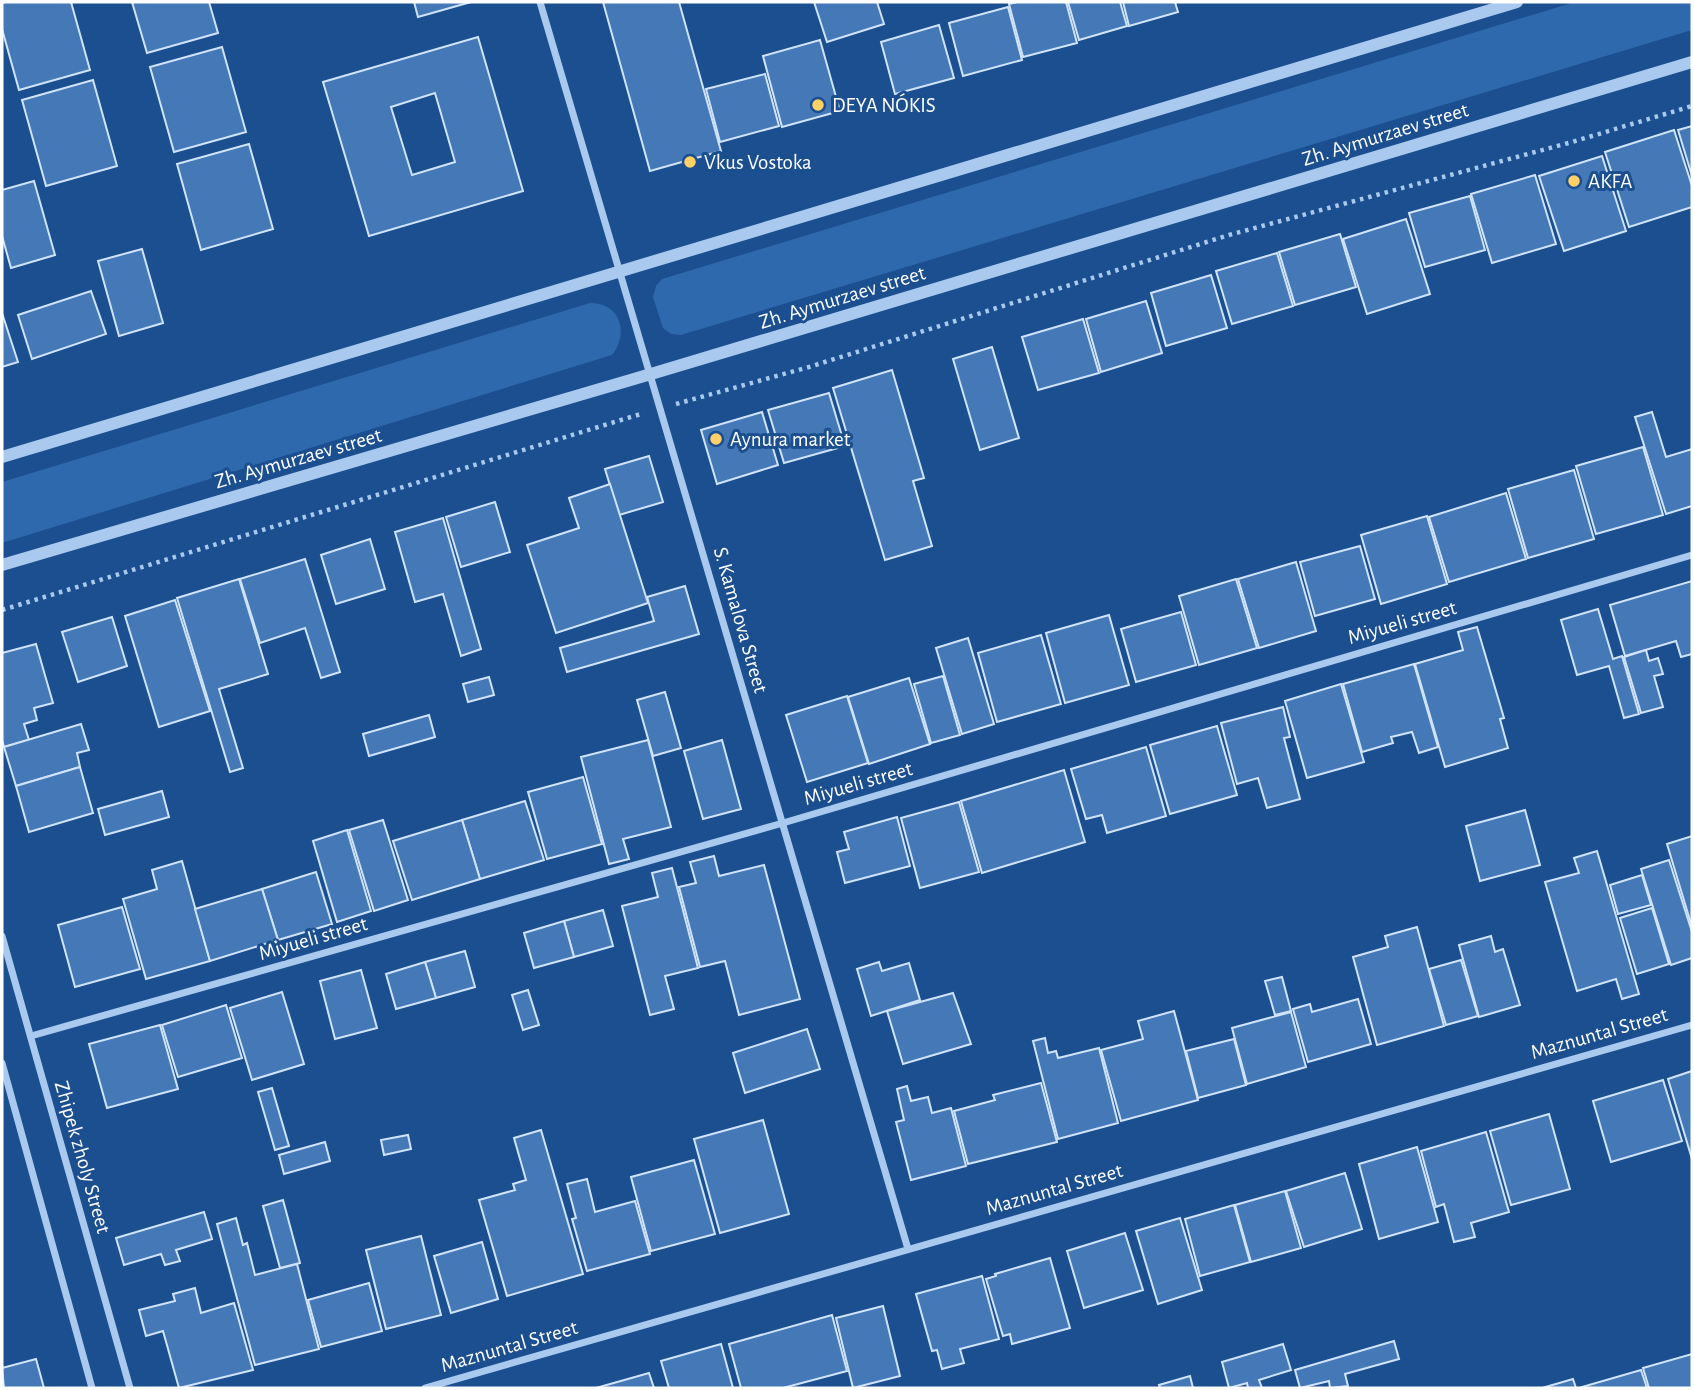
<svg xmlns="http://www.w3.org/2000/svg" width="1694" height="1390" font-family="'Alegreya Sans',sans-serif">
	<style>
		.green { fill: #2e69ad }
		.building { fill: #4478b7; stroke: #cfe3fa; stroke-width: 2; fill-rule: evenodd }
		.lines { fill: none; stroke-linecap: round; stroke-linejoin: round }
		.path { stroke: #a9c9ee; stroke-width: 4.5; stroke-dasharray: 3.5 5; stroke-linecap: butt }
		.minor { stroke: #a9c9ee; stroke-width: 7 }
		.tertiary { stroke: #a9c9ee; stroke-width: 12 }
		.poi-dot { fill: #ffd166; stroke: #1b4f8f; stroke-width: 2.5 }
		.labels { text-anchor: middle; stroke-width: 6; stroke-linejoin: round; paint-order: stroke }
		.poi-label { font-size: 21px; fill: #fff; stroke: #1b4f8f; text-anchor: start }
		.street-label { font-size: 21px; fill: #fff; stroke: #1b4f8f }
	</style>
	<rect width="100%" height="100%" fill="#1b4f8f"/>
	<g class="green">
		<path d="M1575,2H1692V30L681,335L671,334L663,328L653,297L656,286L662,279Z"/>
		<path d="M590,303C621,303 629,333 612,355L2,543V482Z"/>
	</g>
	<g class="building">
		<path d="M6,2H71L90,70L19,90L2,29V3Z"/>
		<path d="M132,2H209L218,33L147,53Z"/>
		<path d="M414,2H471L418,17Z"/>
		<path d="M603,2H679L721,151L650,171Z"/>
		<path d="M814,2H877L884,24L827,42Z"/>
		<path d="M1017,2H1066L1077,43L1023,57L1009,4Z"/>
		<path d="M1068,2H1120L1127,26L1079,40Z"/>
		<path d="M1123,2H1175L1178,12L1129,26Z"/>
		<path d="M1008,7L1022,60L963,76L949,23Z"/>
		<path d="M939,25L954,78L895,94L881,42Z"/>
		<path d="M478,37L523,191L369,236L323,82ZM435,93L455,162L412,175L391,107Z"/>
		<path d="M820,40L840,111L782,127L763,56Z"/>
		<path d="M222,47L246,132L174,152L150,67Z"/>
		<path d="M765,74L779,126L720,142L706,89Z"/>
		<path d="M93,80L117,166L46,186L22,100Z"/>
		<path d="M1692,126V176L1678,130Z"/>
		<path d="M1674,130L1692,186V207L1629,227L1605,152Z"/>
		<path d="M249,144L273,229L201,250L177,164Z"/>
		<path d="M1602,156L1626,231L1564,251L1539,176Z"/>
		<path d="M1535,175L1556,244L1492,263L1471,194Z"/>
		<path d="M34,181L55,255L11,268L2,236V190Z"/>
		<path d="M1470,196L1485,250L1425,267L1409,213Z"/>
		<path d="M1406,219L1430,294L1367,314L1343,239Z"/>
		<path d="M1340,234L1356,287L1295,305L1279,252Z"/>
		<path d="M142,249L163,323L119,336L98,261Z"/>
		<path d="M1277,253L1293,306L1232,324L1216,271Z"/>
		<path d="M1211,275L1227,328L1166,346L1151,293Z"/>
		<path d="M91,291L106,334L32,359L18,315Z"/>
		<path d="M1146,301L1162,353L1101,372L1086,319Z"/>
		<path d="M2,313L18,362L2,367Z"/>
		<path d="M1083,319L1099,373L1038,390L1022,337Z"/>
		<path d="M992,347L1019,438L980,450L953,359Z"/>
		<path d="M892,370L924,478L913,481L932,546L885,560L833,388Z"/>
		<path d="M829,393L845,446L784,463L768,410Z"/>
		<path d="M762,412L778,465L717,484L701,430Z"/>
		<path d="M1652,412L1666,457L1692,449V506L1666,514L1635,417Z"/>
		<path d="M1643,447L1663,515L1596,534L1576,466Z"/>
		<path d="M649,456L663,502L619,515L605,469Z"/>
		<path d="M1574,470L1594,539L1528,558L1508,489Z"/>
		<path d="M610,484L648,603L556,633L527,545L579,528L569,498Z"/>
		<path d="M1506,493L1526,559L1449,582L1429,517Z"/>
		<path d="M495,502L510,552L461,567L446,517Z"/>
		<path d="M1427,516L1447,584L1381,604L1361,535Z"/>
		<path d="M443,518L481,649L461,656L443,594L415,602L395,532Z"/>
		<path d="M370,539L385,589L336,604L321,555Z"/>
		<path d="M1360,546L1375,599L1315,616L1300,562Z"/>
		<path d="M305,559L340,672L321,678L305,628L260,643L240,579Z"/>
		<path d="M1296,562L1316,631L1259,648L1238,579Z"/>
		<path d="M239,579L268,674L219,689L243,768L230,772L177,598Z"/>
		<path d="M1236,579L1257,648L1199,665L1179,596Z"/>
		<path d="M1692,581V654L1681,657L1676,641L1625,656L1610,605Z"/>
		<path d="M685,586L699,634L567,672L560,648L654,621L647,597Z"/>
		<path d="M175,600L210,711L159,727L125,616Z"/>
		<path d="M1598,609L1613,659L1622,656L1639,714L1624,718L1609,666L1577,675L1561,620Z"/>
		<path d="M1181,612L1196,665L1136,682L1121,629Z"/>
		<path d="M1109,615L1129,685L1065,703L1046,633Z"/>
		<path d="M112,617L127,666L78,682L62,632Z"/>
		<path d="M1477,627L1504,718L1500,719L1508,748L1445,767L1415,664L1463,650L1458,632Z"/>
		<path d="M1041,635L1061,704L997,722L978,653Z"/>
		<path d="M968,638L994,724L962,734L936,648Z"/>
		<path d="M36,644L53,703L34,708L37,720L24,724L29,740L4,747L2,740V653Z"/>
		<path d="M1646,650L1649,661L1658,658L1663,674L1654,676L1663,707L1641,713L1624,657Z"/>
		<path d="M1414,664L1438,747L1419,753L1412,732L1391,737L1393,743L1362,752L1343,684Z"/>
		<path d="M943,676L960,735L931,743L914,684Z"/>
		<path d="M489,677L494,695L468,702L463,684Z"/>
		<path d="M909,678L930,744L869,764L848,697Z"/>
		<path d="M1341,684L1364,762L1307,778L1285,701Z"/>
		<path d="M665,692L681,748L653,756L637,700Z"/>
		<path d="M847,696L868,763L807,782L786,715Z"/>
		<path d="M1283,707L1290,737L1284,738L1300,799L1267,808L1258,778L1237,784L1221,723Z"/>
		<path d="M429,715L435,737L369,756L363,734Z"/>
		<path d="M81,724L89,750L77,753L80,767L16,786L4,747Z"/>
		<path d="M1217,726L1237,795L1170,814L1150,745Z"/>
		<path d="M648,740L671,827L623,839L629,859L609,864L581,757Z"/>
		<path d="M722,740L741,809L703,819L684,751Z"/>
		<path d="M1146,747L1166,816L1107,833L1102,815L1086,819L1071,769Z"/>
		<path d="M80,767L93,813L29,832L16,786Z"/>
		<path d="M1064,770L1085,842L982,873L961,801Z"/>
		<path d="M583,777L602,844L547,859L528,792Z"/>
		<path d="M162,791L169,817L105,835L98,809Z"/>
		<path d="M525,801L544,860L480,879L462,820Z"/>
		<path d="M959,802L979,872L920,888L901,818Z"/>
		<path d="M1525,810L1540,865L1480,881L1466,826Z"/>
		<path d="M897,817L910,866L845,883L837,852L849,849L844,832Z"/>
		<path d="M383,820L408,900L374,911L349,830Z"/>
		<path d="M462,820L480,879L412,900L393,841Z"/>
		<path d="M347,830L371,911L337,922L313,841Z"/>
		<path d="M1692,836V927L1667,844Z"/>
		<path d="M1597,851L1639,994L1622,999L1616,979L1577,991L1545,882L1579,873L1574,858Z"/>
		<path d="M714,856L719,876L764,865L800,999L739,1015L725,961L700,967L679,887L696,883L690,862Z"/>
		<path d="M1669,860L1692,932V958L1671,965L1641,869Z"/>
		<path d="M182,861L210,961L146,979L123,899L157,889L152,870Z"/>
		<path d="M672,868L698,968L665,976L674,1009L650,1015L622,906L658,897L652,873Z"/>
		<path d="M316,872L332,924L278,940L262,889Z"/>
		<path d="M1642,875L1651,905L1618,914L1610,885Z"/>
		<path d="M262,889L278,940L210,961L195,909Z"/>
		<path d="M122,907L140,969L75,987L58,925Z"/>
		<path d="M1652,908L1669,964L1637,974L1620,918Z"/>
		<path d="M603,910L613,946L574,957L564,921Z"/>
		<path d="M564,921L574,957L534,968L524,933Z"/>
		<path d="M1417,927L1444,1026L1377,1045L1353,957L1388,947L1385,936Z"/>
		<path d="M1491,936L1495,952L1503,949L1520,1005L1479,1017L1459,945Z"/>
		<path d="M465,951L475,987L436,998L425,962Z"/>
		<path d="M1461,960L1478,1016L1446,1025L1429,969Z"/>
		<path d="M425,962L436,998L396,1009L386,974Z"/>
		<path d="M879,962L882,971L909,963L920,1000L871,1016L857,969Z"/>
		<path d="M361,970L377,1028L335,1039L320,981Z"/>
		<path d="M1282,977L1291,1011L1275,1015L1265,981Z"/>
		<path d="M528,990L539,1025L523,1030L512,995Z"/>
		<path d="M282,992L304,1064L252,1080L230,1008Z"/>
		<path d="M953,993L971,1044L903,1064L887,1011Z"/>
		<path d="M1358,999L1371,1044L1308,1062L1293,1009L1310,1004L1312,1012Z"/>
		<path d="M226,1005L242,1058L178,1077L162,1025Z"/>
		<path d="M1174,1011L1198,1100L1121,1121L1101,1050L1143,1039L1138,1021Z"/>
		<path d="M1291,1012L1306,1067L1247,1084L1232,1028Z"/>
		<path d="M160,1025L178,1089L107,1108L89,1044Z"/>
		<path d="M807,1029L820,1069L745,1093L733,1053Z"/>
		<path d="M1045,1038L1048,1053L1056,1051L1058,1058L1099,1048L1118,1123L1058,1139L1033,1041Z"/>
		<path d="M1234,1039L1246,1085L1198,1098L1186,1051Z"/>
		<path d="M1692,1071V1159L1668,1079Z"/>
		<path d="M1663,1080L1682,1141L1611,1162L1593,1101Z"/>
		<path d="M1041,1083L1057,1142L968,1164L954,1111L995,1100L993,1095Z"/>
		<path d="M907,1086L911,1101L928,1097L932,1113L951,1108L966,1166L911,1180L896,1122L904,1120L897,1089Z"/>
		<path d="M272,1088L289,1146L275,1150L258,1092Z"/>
		<path d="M1549,1114L1570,1189L1511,1205L1490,1131Z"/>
		<path d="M763,1120L789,1214L720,1233L694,1139Z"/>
		<path d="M541,1130L583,1274L507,1296L479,1200L515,1190L513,1184L526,1180L514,1138Z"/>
		<path d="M1486,1132L1509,1212L1471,1223L1475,1237L1454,1242L1444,1204L1436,1207L1421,1151Z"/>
		<path d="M408,1135L411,1149L384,1155L381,1140Z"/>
		<path d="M325,1142L330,1161L284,1174L279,1155Z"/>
		<path d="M1417,1147L1438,1222L1379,1239L1359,1164Z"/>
		<path d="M694,1160L715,1234L651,1251L631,1177Z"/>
		<path d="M1345,1173L1362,1229L1304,1247L1286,1191Z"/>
		<path d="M587,1179L595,1212L635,1201L650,1254L587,1271L572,1219L576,1218L567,1184Z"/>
		<path d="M1285,1191L1301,1248L1251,1262L1235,1205Z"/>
		<path d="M283,1200L300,1263L280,1268L263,1206Z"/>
		<path d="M1234,1205L1250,1262L1200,1276L1185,1219Z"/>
		<path d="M204,1212L212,1239L176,1250L180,1261L165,1265L161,1254L124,1265L116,1238Z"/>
		<path d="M236,1218L243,1245L247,1243L255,1275L297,1264L319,1349L255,1365L217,1224Z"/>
		<path d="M1180,1218L1202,1290L1158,1304L1136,1231Z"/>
		<path d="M1125,1233L1143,1290L1084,1308L1067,1251Z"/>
		<path d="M421,1236L441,1315L386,1329L366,1250Z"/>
		<path d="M482,1242L498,1299L451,1313L434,1256Z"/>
		<path d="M1050,1258L1070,1328L1012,1344L1010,1334L1003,1336L986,1279L996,1276L995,1274Z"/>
		<path d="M982,1276L999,1339L960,1349L964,1363L942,1369L937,1350L932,1351L916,1294Z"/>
		<path d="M369,1283L382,1331L321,1347L308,1300Z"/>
		<path d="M195,1288L201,1313L234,1303L253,1370L179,1388L163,1331L146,1336L139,1310L175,1301L173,1294Z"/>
		<path d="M883,1306L900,1376L853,1388L836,1318Z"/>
		<path d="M832,1315L847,1371L783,1388H741L729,1344Z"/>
		<path d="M1394,1341L1399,1359L1345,1374L1348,1386L1330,1388L1329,1381L1300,1388L1295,1370Z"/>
		<path d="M721,1344L733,1388H669L661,1361Z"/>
		<path d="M1283,1344L1291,1370L1259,1380L1262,1388H1248L1247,1383L1229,1388L1222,1362Z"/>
		<path d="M1692,1354V1388H1649L1643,1368Z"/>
		<path d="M36,1359L44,1388H4L2,1368Z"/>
		<path d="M1641,1370L1647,1388H1583L1582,1387Z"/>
		<path d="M649,1373L654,1388H596Z"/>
		<path d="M1190,1376L1193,1388H1160L1159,1385Z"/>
		<path d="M1573,1379L1576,1388H1542Z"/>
	</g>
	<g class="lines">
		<g class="path">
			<path d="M676,404L809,367L1229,235L1572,142L1692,106"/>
			<path d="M2,610L644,413"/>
		</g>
		<g class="minor">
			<path d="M540,2L908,1249"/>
			<path d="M2,936L130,1388"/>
			<path d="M31,1036L783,823L1692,555"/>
			<path d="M2,1063L92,1388"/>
			<path d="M425,1388L1692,1025"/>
		</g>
		<g class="tertiary">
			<path d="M2,457L1517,2"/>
			<path d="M2,565L651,374L1692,62"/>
		</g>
	</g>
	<g class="poi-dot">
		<circle cx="818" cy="105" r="7"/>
		<circle cx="690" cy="162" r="7"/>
		<circle cx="1574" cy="181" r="7"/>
		<circle cx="716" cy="439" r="7"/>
	</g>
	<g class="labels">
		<g class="poi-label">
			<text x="832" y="112">DEYA NÓKIS</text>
			<text x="704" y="169">Vkus Vostoka</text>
			<text x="1588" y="188">AKFA</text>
			<text x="730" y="446">Aynura market</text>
		</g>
		<g class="street-label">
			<text transform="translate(1385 134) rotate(-17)" y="7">Zh. Aymurzaev street</text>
			<text transform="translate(842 297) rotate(-17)" y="7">Zh. Aymurzaev street</text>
			<text transform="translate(298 458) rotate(-16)" y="7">Zh. Aymurzaev street</text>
			<text transform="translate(741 620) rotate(74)" y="7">S. Kamalova Street</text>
			<text transform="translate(1402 622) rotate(-16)" y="7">Miyueli street</text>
			<text transform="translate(858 783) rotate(-16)" y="7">Miyueli street</text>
			<text transform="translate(313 938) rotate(-16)" y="7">Miyueli street</text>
			<text transform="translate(1599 1033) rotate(-16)" y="7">Maznuntal Street</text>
			<text transform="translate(83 1157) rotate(74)" y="7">Zhipek zholy Street</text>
			<text transform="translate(1054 1189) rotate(-16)" y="7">Maznuntal Street</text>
			<text transform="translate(509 1346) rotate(-16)" y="7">Maznuntal Street</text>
		</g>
	</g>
	<rect width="1694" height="1390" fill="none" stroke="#ffffff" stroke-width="7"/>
</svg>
